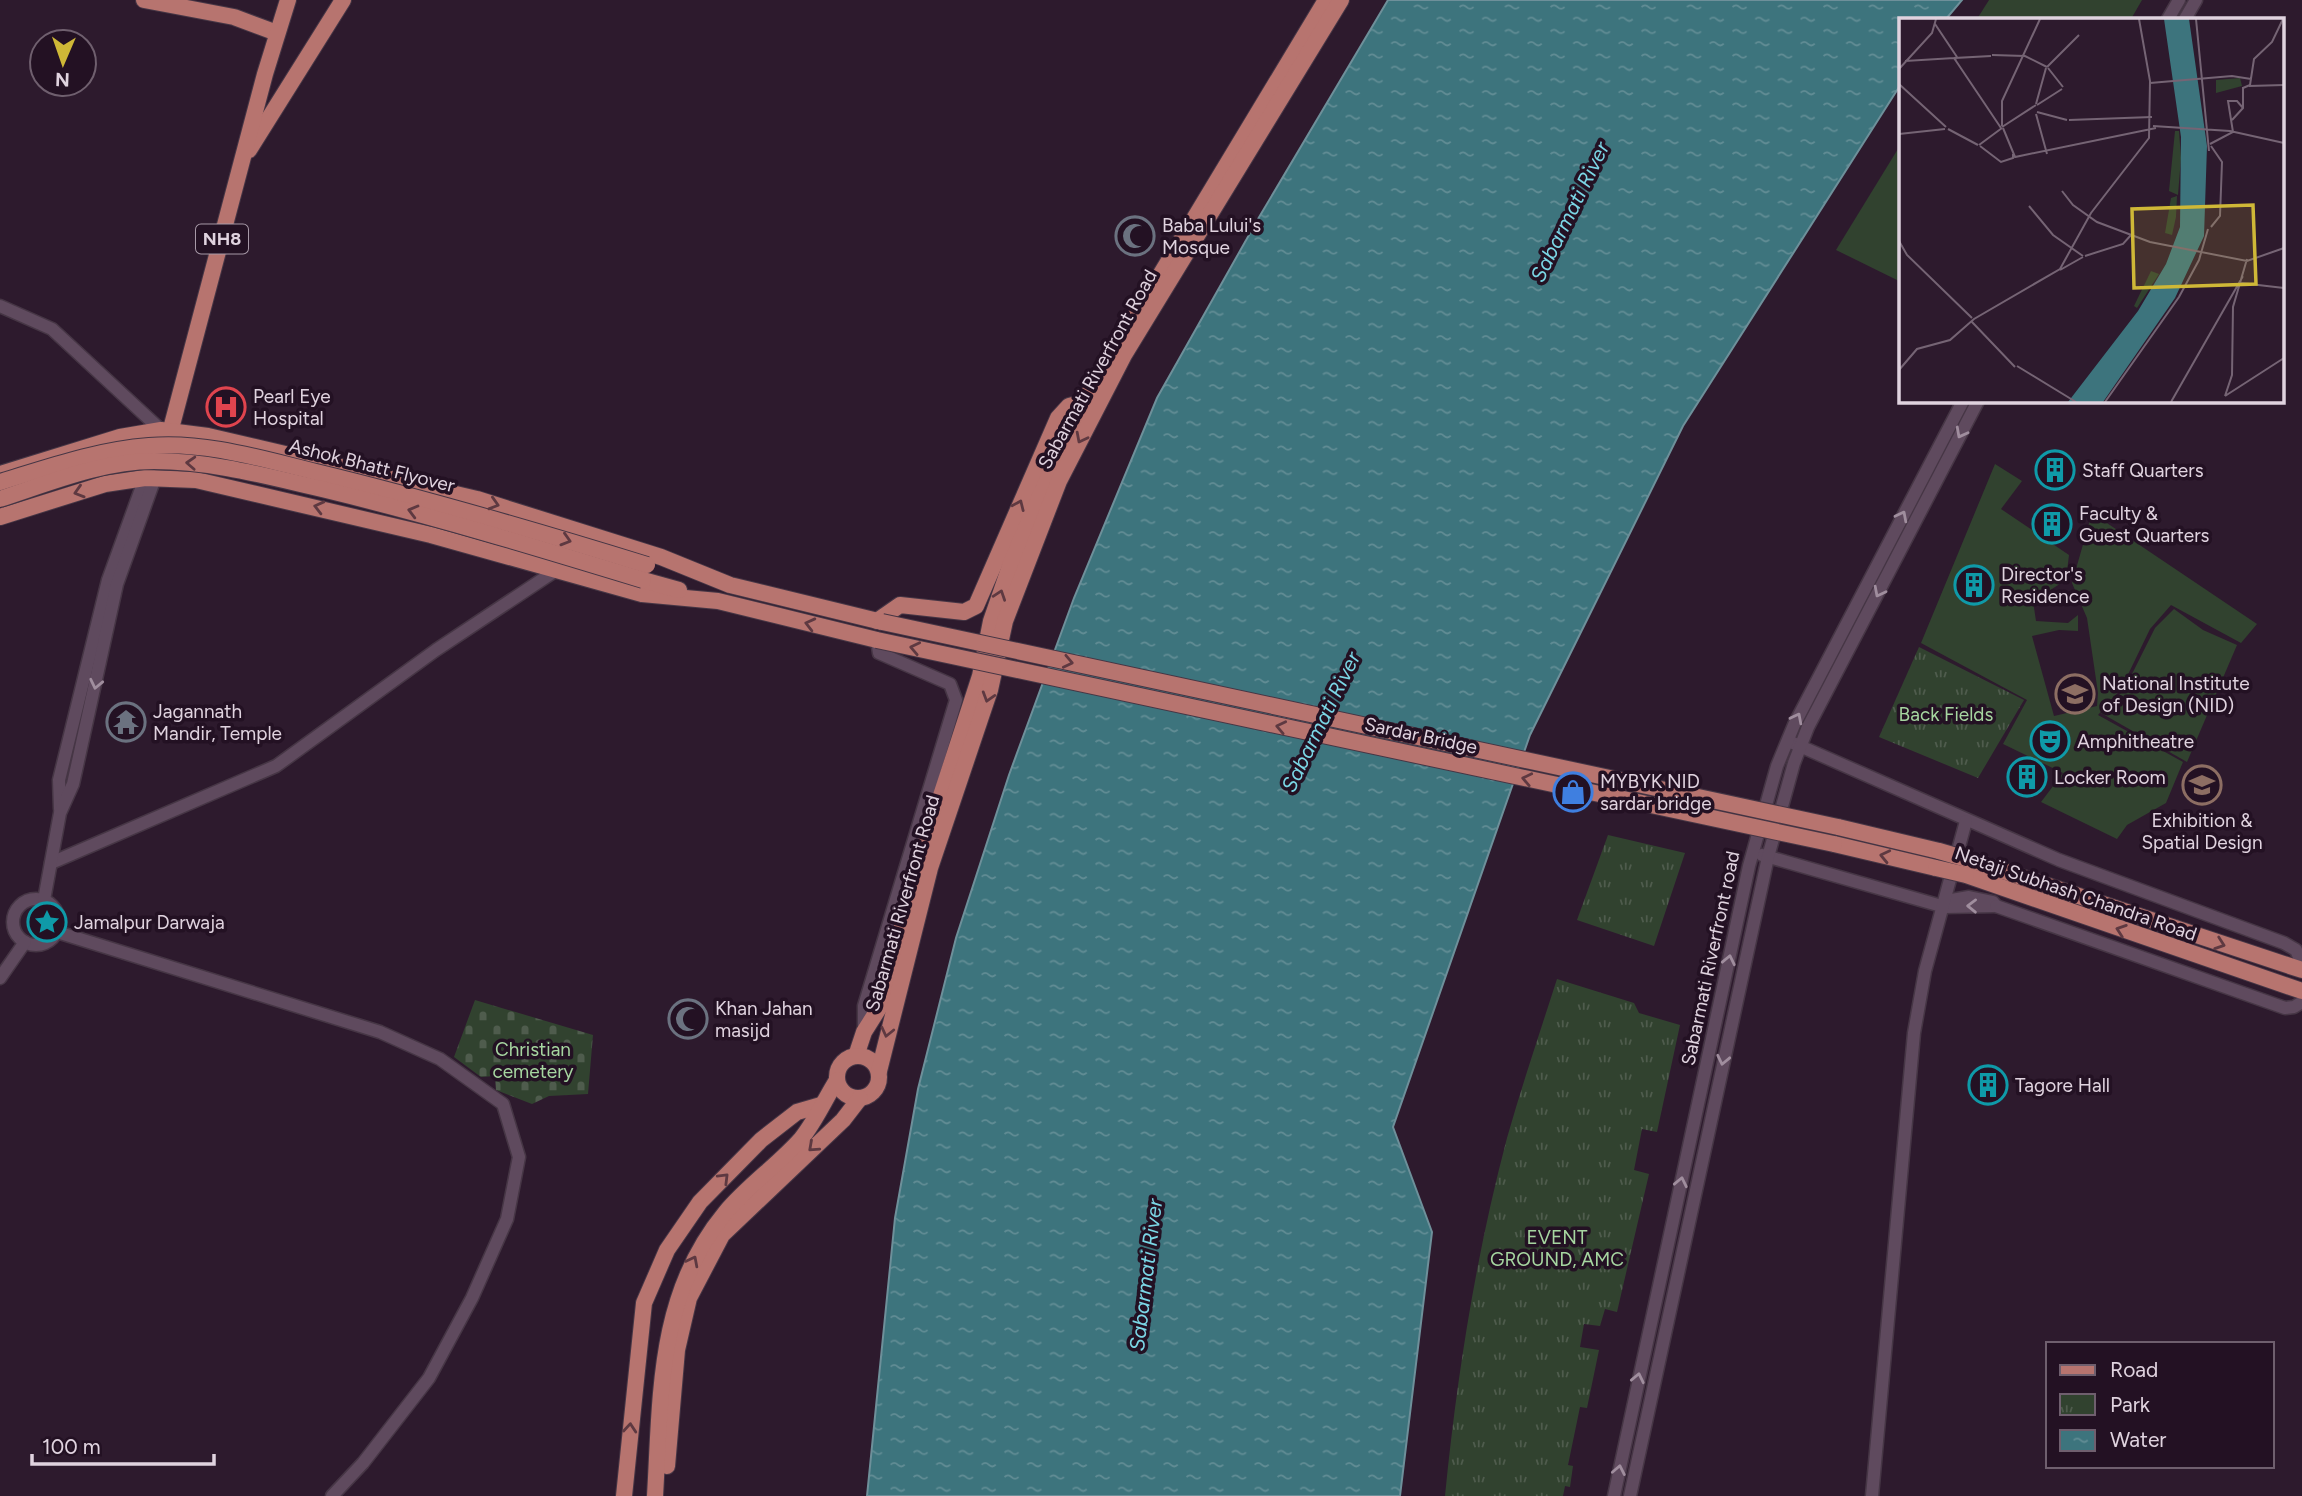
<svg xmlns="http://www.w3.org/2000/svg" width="2302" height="1496" font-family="Figtree,sans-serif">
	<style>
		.green { fill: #31422f }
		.cemetery { fill: url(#cemetery-stones) }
		.park { fill: url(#park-tufts) }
		.water { fill: url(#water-ripples); stroke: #6e909a; stroke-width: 2 }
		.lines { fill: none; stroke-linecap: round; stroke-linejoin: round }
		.minor-casing { stroke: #463645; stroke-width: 15 }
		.major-casing { stroke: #463645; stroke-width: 18 }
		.minor { stroke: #5f4a5e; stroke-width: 12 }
		.major { stroke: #b7746f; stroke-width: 16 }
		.major-bridge-casing { stroke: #463645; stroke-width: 18; stroke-linecap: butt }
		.major-bridge { stroke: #b7746f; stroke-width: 16 }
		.oneway { stroke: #a08e9e }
		.oneway2 { stroke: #5e3941 }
		.labels { text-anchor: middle; stroke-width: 7; stroke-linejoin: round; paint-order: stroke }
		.shield { fill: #231123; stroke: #a799a7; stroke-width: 2 }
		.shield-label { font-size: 18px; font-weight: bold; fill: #e0d3df }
		.poi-label { font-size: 19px; fill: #e0d3df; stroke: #231123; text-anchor: start }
		.street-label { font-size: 19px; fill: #e0d3df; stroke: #231123 }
		.park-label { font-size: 19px; fill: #a6d6a0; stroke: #231123 }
		.water-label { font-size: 21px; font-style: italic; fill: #7bd6e5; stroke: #231123 }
		.inset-road { fill: none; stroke: #756474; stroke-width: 2 }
		.view { fill: #cfb837; fill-opacity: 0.15; stroke: #cfb837; stroke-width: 3.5 }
		.inset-edge { fill: none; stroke: #e0d3df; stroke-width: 3.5 }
	</style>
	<defs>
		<pattern id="cemetery-stones" width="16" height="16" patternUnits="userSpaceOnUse" patternTransform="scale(1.75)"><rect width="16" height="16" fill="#31422f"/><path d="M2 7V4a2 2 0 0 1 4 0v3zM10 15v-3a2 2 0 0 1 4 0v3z" fill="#4f5c4d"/></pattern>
		<pattern id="park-tufts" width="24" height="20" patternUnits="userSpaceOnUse" patternTransform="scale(1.75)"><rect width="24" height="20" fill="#31422f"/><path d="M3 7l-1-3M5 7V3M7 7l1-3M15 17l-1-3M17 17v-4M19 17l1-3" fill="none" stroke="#4f5c4d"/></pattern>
		<pattern id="water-ripples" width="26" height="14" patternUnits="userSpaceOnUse" patternTransform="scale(1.75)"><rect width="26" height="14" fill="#3d747d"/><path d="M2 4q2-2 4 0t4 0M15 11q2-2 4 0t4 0" fill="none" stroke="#628d95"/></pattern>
	</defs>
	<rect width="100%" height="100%" fill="#2d1a2d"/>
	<g class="green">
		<path d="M1989,0H2142L2131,19H1977Z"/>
		<path d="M1901,144V282L1836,250Z"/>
		<path d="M1995,464L2022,481L2001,509L2069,555L2066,580L2033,601L2036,621L2068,623L2078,615V631L2059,630L2032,636L2054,716L2097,706L2098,693L2087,618L2072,583L2092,513L2257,624L2241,643L2171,605L2150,629L2121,689L2098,715L2183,762L2166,803L2127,825L2117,839L2041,802L2063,773L2003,744L2027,700L1921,643Z"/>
		<path d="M2174,609L2203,630L2237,645L2187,762L2101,713L2124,690L2155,628Z"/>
	</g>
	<path class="cemetery" d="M475,1000L593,1035L588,1094L549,1096L532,1104L496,1090L495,1076L481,1077L454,1057Z"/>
	<g class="park">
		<path d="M1919,647L2024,700L1978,778L1879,737Z"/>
		<path d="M1608,835L1685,853L1654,946L1577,920Z"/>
		<path d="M1557,979L1634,1003L1639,1013L1680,1025L1657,1132L1642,1129L1634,1170L1649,1174L1617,1312L1605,1309L1600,1326L1584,1324L1580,1347L1599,1350L1587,1408L1580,1407L1568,1465L1573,1466L1570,1487L1565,1486L1563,1496H1445C1457,1375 1476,1255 1507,1138C1522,1085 1540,1032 1557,979Z"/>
	</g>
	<path class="water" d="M1388,0H1962L1946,19H1901V84L1683,426L1530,735L1393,1127L1432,1232L1400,1496H867L895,1218L918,1089L956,938L1009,775L1074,598L1157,398L1258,219Z"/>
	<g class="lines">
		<g class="minor-casing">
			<g id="minor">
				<path d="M2168,19L2179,0"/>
				<path d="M2185,19L2196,0"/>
				<path d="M0,306L52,329L161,430"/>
				<path d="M1793,743L2059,860L2284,943L2296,950L2302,964"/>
				<path d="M60,809L59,780L108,580L145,478"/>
				<path d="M1762,855L1945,907L1996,906L1993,902L1969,897L1946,901"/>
				<path d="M51,863L276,766L436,650L555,571"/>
				<circle cx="36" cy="922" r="23"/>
				<path d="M44,900L60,813L73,784L117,584L155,478"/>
				<path d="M1996,906L2285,1008L2294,1007L2302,1002"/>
				<path d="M57,932L380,1032L440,1059L503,1104L519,1157L507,1219L472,1298L429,1378L363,1463L332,1496"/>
				<path d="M0,978L25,942"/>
				<path d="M864,1031V1006L956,700L950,684L879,653L877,640"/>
				<path d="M1614,1496L1749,866L1777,766L1794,725L1963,401"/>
				<path d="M1630,1496L1768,857L1794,763L1808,727L1978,401"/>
				<path d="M1872,1496L1914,1033L1925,971L1966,821"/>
			</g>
		</g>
		<g class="major-casing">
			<g id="major">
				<path d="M144,0L234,17L277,33"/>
				<path d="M249,150L343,0"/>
				<path d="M168,440L265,74L288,0"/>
				<path d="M0,474L120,437L161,430L208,436L477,499L661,557L730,585L882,622"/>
				<path d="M0,517L105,484L145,478L196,480L431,535L642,594L718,601L877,640"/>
				<path d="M643,580L679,590"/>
				<path d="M877,621L900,605L964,612L976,606L1058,418L1069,406L1085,402"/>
				<path d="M1838,827L1939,851"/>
				<path d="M1834,844L1936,868"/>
				<path d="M1970,860L2302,970"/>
				<path d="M1966,875L2302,991"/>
				<path d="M856,1056L864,1032L881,1005L919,863L980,676L991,621L1011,563L1074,418L1326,0"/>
				<circle cx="858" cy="1077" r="21"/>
				<path d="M879,1071L930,868L990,690L1005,621L1059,481L1124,355L1341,0"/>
				<path d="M667,1466L677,1350L689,1298L722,1235L843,1120L860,1098"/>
				<path d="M624,1496L644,1303L667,1250L700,1202L761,1140L797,1112L821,1105"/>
				<path d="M655,1496C661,1396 657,1295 725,1213C747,1186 778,1165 801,1139C815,1122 825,1099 837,1080"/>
			</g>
		</g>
		<use href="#minor" class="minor"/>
		<use href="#major" class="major"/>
		<g class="major-bridge-casing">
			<g id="major-bridge">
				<path d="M0,482C49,467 97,450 149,446C205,441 262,459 316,472C428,499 537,531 647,565"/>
				<path d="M0,499C49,483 102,461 154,461C213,461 269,477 326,490C433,516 538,548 643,580"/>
				<path d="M882,622L1838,827"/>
				<path d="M877,640L1834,844"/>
				<path d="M1939,851L1970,860"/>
				<path d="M1936,868L1966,875"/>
			</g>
		</g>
		<use href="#major-bridge" class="major-bridge"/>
	</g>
	<defs><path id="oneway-chevron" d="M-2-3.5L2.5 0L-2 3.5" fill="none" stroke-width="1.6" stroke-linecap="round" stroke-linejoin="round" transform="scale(1.75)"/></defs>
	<g class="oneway">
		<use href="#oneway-chevron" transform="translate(1961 433) rotate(118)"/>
		<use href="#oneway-chevron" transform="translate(1902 516) rotate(-63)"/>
		<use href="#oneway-chevron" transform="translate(1879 592) rotate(117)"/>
		<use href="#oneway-chevron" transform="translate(96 684) rotate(102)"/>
		<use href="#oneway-chevron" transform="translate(1797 718) rotate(-63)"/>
		<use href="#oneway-chevron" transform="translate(1972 906) rotate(-179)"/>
		<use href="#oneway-chevron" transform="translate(1729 960) rotate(-78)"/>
		<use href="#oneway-chevron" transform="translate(1723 1060) rotate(102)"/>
		<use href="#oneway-chevron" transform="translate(1681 1182) rotate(-78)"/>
		<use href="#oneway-chevron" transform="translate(1638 1378) rotate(-78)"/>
		<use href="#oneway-chevron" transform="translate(1619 1470) rotate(-79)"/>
	</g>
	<g class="oneway2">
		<use href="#oneway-chevron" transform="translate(1081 438) rotate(117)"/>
		<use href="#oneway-chevron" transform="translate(191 463) rotate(-177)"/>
		<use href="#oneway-chevron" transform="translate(79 492) rotate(163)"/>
		<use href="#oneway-chevron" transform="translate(494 504) rotate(17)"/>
		<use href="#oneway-chevron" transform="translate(1019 505) rotate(-66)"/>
		<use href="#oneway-chevron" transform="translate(319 507) rotate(-166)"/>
		<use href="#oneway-chevron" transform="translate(413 511) rotate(-165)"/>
		<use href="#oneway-chevron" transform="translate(566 540) rotate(17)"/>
		<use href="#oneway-chevron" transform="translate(1000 595) rotate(-71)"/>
		<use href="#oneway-chevron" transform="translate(810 624) rotate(-166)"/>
		<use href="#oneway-chevron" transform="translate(915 648) rotate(-168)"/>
		<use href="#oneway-chevron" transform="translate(1068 662) rotate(12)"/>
		<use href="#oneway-chevron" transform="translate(988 697) rotate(107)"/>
		<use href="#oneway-chevron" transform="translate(1281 727) rotate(-168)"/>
		<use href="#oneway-chevron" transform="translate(1527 779) rotate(-168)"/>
		<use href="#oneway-chevron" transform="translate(1885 856) rotate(-167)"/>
		<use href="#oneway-chevron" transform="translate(2121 930) rotate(-161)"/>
		<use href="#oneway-chevron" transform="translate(2220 944) rotate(19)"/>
		<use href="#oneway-chevron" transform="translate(887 1032) rotate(103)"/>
		<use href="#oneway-chevron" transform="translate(813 1147) rotate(138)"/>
		<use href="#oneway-chevron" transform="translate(724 1178) rotate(-45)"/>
		<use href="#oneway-chevron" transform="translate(693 1261) rotate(-63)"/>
		<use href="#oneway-chevron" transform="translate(630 1428) rotate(-85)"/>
	</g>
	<defs>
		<g id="mosque-ring" transform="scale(2.0125)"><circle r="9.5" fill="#231123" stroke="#6b7280" stroke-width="1.5"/><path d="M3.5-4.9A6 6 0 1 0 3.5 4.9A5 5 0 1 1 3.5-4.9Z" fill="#6b7280"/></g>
		<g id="hospital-ring" transform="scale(2.0125)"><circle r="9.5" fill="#231123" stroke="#e0444e" stroke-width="1.5"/><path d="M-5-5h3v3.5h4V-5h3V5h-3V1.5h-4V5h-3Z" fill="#e0444e"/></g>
		<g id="building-ring" transform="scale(2.0125)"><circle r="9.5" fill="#231123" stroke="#0f9aa8" stroke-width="1.5"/><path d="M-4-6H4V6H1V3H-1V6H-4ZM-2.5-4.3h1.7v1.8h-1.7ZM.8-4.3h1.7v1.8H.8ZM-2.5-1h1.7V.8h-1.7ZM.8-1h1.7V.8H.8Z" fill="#0f9aa8"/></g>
		<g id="university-ring" transform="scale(2.0125)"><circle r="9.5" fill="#231123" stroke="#8d6e63" stroke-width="1.5"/><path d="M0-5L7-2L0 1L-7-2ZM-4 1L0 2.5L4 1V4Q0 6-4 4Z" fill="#8d6e63"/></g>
		<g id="temple-ring" transform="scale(2.0125)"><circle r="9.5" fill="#231123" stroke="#6b7280" stroke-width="1.5"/><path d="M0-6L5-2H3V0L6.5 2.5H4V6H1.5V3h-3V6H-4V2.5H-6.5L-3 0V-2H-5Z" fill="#6b7280"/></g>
		<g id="theatre-ring" transform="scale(2.0125)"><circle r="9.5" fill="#231123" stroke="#0f9aa8" stroke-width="1.5"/><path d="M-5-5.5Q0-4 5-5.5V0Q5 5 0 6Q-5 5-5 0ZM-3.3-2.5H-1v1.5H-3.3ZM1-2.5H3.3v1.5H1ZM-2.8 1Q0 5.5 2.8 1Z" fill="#0f9aa8"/></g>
		<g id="school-ring" transform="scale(2.0125)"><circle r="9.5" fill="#231123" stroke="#8d6e63" stroke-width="1.5"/><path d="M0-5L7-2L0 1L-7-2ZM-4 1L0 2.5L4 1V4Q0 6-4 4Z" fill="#8d6e63"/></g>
		<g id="shop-ring" transform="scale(2.0125)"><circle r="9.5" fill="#231123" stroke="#3f7fe0" stroke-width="1.5"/><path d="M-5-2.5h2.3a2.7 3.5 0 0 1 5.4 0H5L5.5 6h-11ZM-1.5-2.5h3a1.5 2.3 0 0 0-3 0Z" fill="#3f7fe0"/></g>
		<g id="sight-ring" transform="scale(2.0125)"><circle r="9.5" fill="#231123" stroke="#0f9aa8" stroke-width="1.5"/><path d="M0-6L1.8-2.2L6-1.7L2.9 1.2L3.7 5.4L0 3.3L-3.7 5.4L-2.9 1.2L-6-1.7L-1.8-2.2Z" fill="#0f9aa8"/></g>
	</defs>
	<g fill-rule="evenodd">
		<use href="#mosque-ring" x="1135" y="236"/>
		<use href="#hospital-ring" x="226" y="407"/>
		<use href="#building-ring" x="2055" y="470"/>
		<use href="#building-ring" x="2052" y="524"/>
		<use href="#building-ring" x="1974" y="585"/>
		<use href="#university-ring" x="2075" y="694"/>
		<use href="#temple-ring" x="126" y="722"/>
		<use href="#theatre-ring" x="2050" y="741"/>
		<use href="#building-ring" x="2027" y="777"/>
		<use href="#school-ring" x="2202" y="785"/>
		<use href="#shop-ring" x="1573" y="792"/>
		<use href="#sight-ring" x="47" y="922"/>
		<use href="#mosque-ring" x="688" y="1019"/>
		<use href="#building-ring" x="1988" y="1085"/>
	</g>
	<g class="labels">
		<rect class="shield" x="196" y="224.5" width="52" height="29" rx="5"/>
		<g class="shield-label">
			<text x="222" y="245">NH8</text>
		</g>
		<g class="poi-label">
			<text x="1162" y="232">Baba Lului's<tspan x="1162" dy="22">Mosque</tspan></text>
			<text x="253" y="403">Pearl Eye<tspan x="253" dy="22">Hospital</tspan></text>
			<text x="2082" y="477">Staff Quarters</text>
			<text x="2079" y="520">Faculty &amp;<tspan x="2079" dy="22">Guest Quarters</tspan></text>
			<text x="2001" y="581">Director's<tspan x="2001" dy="22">Residence</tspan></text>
			<text x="2102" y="690">National Institute<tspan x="2102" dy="22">of Design (NID)</tspan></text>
			<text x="153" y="718">Jagannath<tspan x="153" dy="22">Mandir, Temple</tspan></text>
			<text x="2077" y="748">Amphitheatre</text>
			<text x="2054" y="784">Locker Room</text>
			<text x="1600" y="788">MYBYK NID<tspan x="1600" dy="22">sardar bridge</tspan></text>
			<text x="2202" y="827" text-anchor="middle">Exhibition &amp;<tspan x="2202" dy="22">Spatial Design</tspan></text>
			<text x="74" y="929">Jamalpur Darwaja</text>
			<text x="715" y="1015">Khan Jahan<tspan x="715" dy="22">masijd</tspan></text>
			<text x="2015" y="1092">Tagore Hall</text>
		</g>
		<g class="street-label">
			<text transform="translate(1097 369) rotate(-61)" y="7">Sabarmati Riverfront Road</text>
			<text transform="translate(372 465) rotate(14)" y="7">Ashok Bhatt Flyover</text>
			<text transform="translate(1421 735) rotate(12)" y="7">Sardar Bridge</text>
			<text transform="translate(2076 893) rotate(19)" y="7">Netaji Subhash Chandra Road</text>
			<text transform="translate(902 903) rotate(-74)" y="7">Sabarmati Riverfront Road</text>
			<text transform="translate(1710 958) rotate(-78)" y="7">Sabarmati Riverfront road</text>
		</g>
		<g class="park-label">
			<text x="1946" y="721">Back Fields</text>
			<text x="533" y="1056">Christian<tspan x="533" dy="22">cemetery</tspan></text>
			<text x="1557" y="1244">EVENT<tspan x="1557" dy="22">GROUND, AMC</tspan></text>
		</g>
		<g class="water-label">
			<text transform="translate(1570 212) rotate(-64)" y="7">Sabarmati River</text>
			<text transform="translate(1321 722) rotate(-64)" y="7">Sabarmati River</text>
			<text transform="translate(1146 1275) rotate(-83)" y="7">Sabarmati River</text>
		</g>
	</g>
	<g transform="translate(1899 18)">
		<rect width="385" height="385" fill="#2d1a2d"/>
		<path d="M252,253L260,256L238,290L235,288Z" fill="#31422f"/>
		<path d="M341,60L343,68L317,75V62ZM276,113H280L282,140L279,177L270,173ZM278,178L277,199L273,217L266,215L272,180Z" fill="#31422f"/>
		<path d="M265,1H290L308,128L305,218L276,280L204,384H169L239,293L267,246L281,209L282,119Z" fill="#3d747d"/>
		<path class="inset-road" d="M297,1L310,133M36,6L58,39M93,37L126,38L148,49M6,43L55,40L102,110M57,43L56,40L92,38M148,49L180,17M149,50L164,69M0,51L33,15L37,1M251,65L333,58L352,61M0,66L47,109M350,68L385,67M344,70L351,67L355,41L373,24L384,1M137,86L147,50M138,87L163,71M138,94L168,102M137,96L148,136M170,102L253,99M333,102L344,90V69M103,108V83L141,1M254,108L331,113L385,125M103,109L137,87M104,110L116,139L257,110M49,111L79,127M0,116L46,111M311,126L334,114L329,83H338L344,90M80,127L103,110M81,128L102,144L114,140V136M163,173L174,187L198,204L251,224L348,243L385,230M130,188L154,217L184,238M312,209L321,198L323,144L312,128M0,223L8,237L73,300M186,238L224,226L232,217M161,252L184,239M342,265L385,270M73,304L116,349M118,348L177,384M0,352L18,331L51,322L75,301L161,251L192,195L250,120L251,63L240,1M326,378L333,357L334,289L348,241M326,378L385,340M206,384L280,279L300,242L309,211M272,384L344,258"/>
		<path class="view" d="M354,187L357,266L235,270L233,191Z"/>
		<rect width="385" height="385" class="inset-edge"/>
	</g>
	<rect x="2046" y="1342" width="228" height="126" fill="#231123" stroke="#6f5f6e" stroke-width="2"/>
	<rect x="2060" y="1365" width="35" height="10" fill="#b7746f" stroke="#6f5f6e" stroke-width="2"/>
	<text x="2110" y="1377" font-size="21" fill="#e0d3df">Road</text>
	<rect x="2060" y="1394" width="35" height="21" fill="url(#park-tufts)" stroke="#6f5f6e" stroke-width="2"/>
	<text x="2110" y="1412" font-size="21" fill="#e0d3df">Park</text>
	<rect x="2060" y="1430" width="35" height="21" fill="url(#water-ripples)" stroke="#6f5f6e" stroke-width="2"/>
	<text x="2110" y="1447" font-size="21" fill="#e0d3df">Water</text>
	<g transform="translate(63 63) rotate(182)"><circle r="33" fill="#231123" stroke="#6f5f6e" stroke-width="2"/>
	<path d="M0-5L12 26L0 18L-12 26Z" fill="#cfb837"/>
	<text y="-10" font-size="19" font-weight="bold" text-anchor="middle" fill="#e0d3df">N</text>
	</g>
	<path d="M32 1454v10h182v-10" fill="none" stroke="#e0d3df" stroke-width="3.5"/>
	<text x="42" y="1454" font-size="21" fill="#e0d3df" stroke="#231123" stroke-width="5" paint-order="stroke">100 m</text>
</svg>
